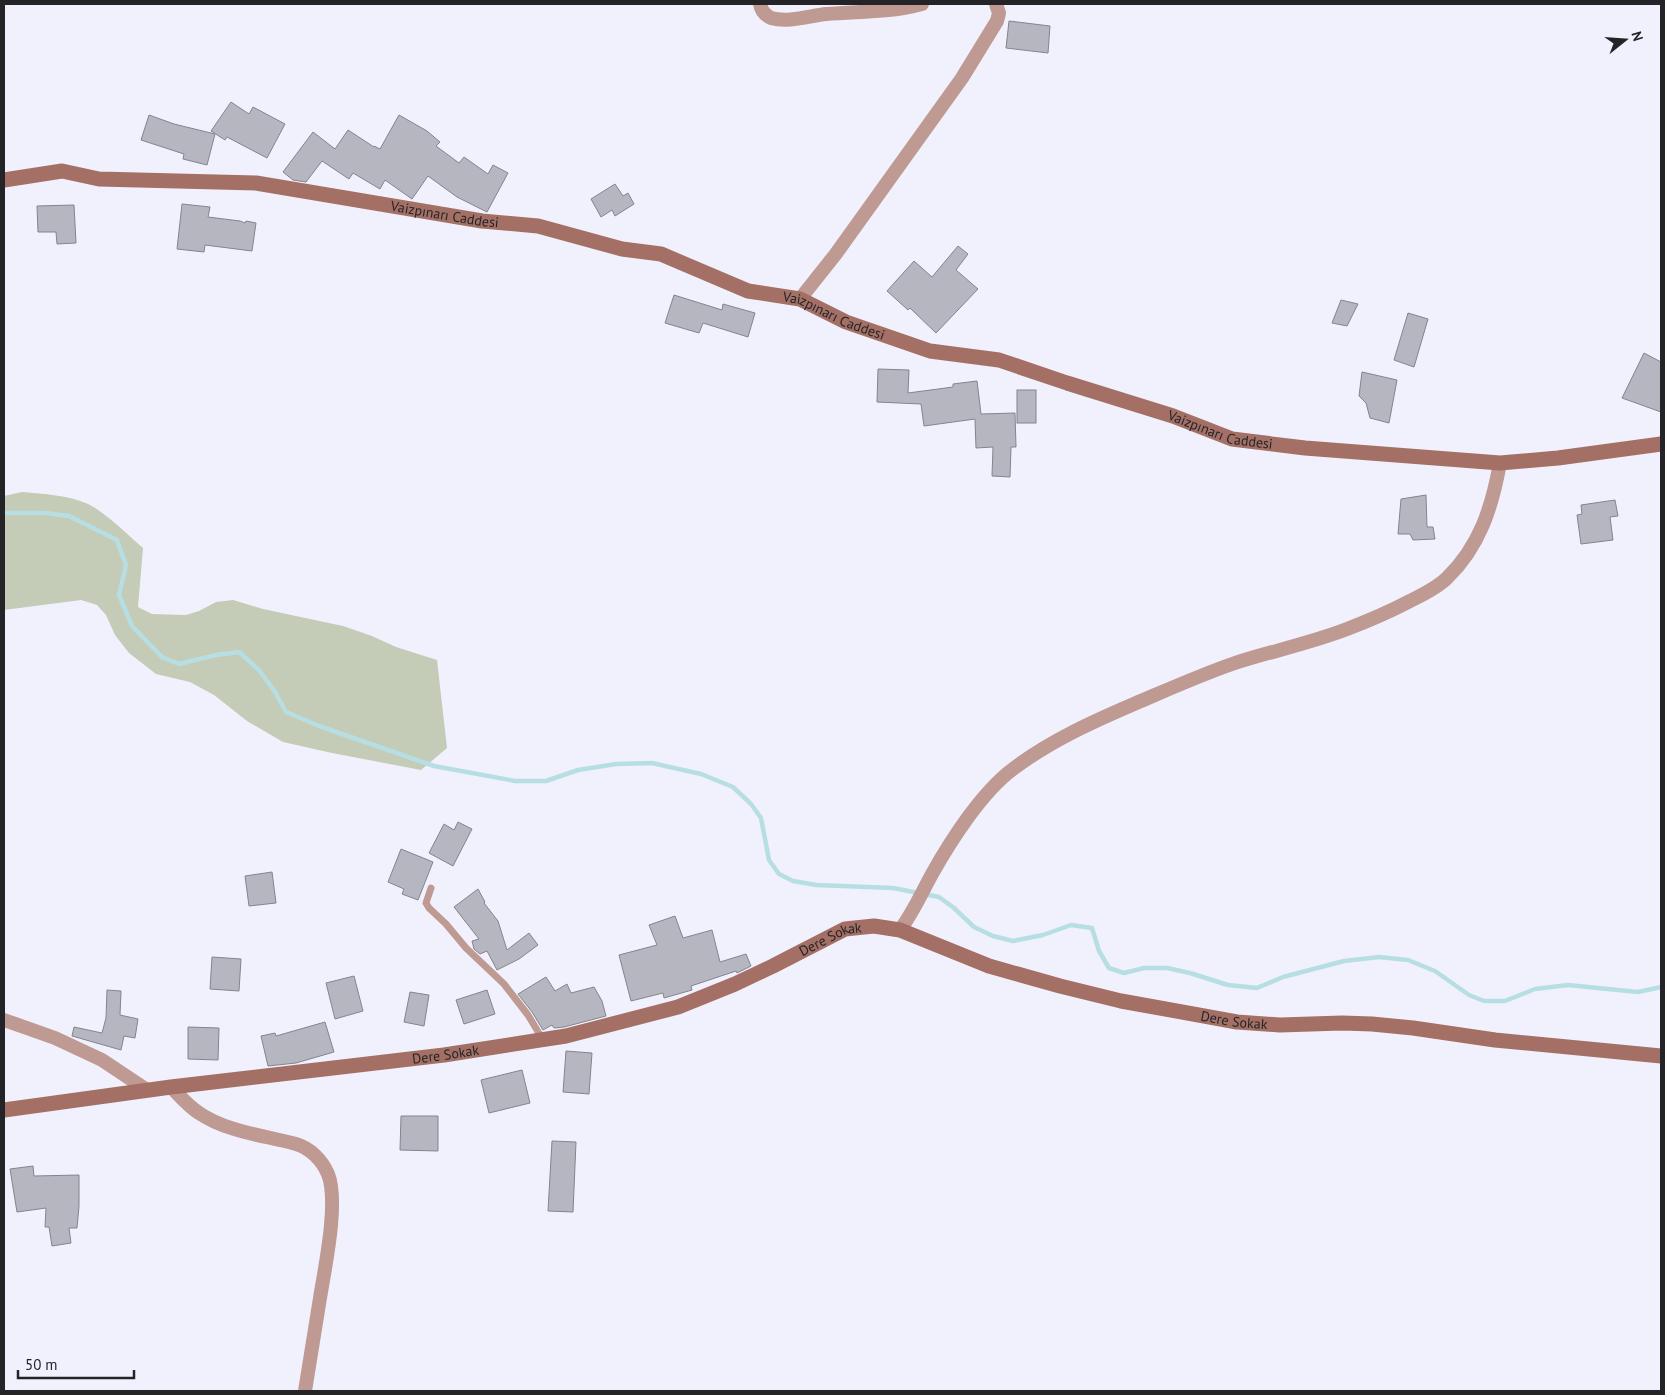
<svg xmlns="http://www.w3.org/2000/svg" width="1665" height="1395" font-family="'PT Sans',sans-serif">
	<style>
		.green { fill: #c4cbb7 }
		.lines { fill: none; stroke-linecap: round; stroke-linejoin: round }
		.stream { stroke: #b7dfe3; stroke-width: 4.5 }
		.building { fill: #b5b6c0; stroke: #84848e }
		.lane { stroke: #bf9a93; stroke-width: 7 }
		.street { stroke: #bf9a93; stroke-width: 14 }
		.secondary { stroke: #a47065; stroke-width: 15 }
		.labels { text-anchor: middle; stroke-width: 5; stroke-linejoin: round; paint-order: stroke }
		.street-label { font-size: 14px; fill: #242428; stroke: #f1f1fd }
	</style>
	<rect width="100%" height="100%" fill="#f1f1fd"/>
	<path class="green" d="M22,492C45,494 67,495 88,504C105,512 128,535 143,548L138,607L152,614L186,615L199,611L216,602L233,600L263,609L343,626L372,636L396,647L437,660L447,748L421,770L332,753L283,742L247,721L214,695L190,682L156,674L129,653L115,635L106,615L97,605L81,600L4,610V496Z"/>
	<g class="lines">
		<path class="stream" d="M4,513H45L69,516L117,540L126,565L119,595L132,626L162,657L179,664L216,655L239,652L259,670L275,692L286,712L319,726L434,766L515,781H546L578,770L616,764L652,763L701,774L733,787L751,804L761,818L769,860L779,874L793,881L816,885L893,888L939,897L954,908L974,927L993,936L1013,941L1043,935L1071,925L1092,928L1099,951L1109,968L1124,973L1144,968H1167L1190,973L1228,985L1257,988L1283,977L1344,961L1379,957L1408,960L1435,971L1469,995L1484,1001H1505L1535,989L1568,985L1638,992L1661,987"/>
	</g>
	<g class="building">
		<path d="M1009,21L1050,26L1048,53L1006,48Z"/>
		<path d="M231,102L249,114L253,107L285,124L267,158L227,137L225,140L211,131Z"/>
		<path d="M149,115L174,124L215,134L207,165L183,159L184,154L141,140Z"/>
		<path d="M399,115L427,131L440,142L436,146L459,163L464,157L488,174L493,165L508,173L487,212L457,197L428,176L412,199L385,180L380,189L353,173L349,179L322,161L306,182L293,180L283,172L313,132L335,149L348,130L374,147V146L380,149Z"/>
		<path d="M615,184L623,196L628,193L634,204L615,216L612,210L601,217L591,199Z"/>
		<path d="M182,204L210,207L208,217L240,221L245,223L246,221L256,223L252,251L205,245L204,252L177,249Z"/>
		<path d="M74,205L76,243L57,244L56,232H38L37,206Z"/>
		<path d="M958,246L968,254L956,270L978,289L936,333L910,308L908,310L887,291L914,261L932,277Z"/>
		<path d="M674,295L722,310L723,304L755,313L748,337L703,323L699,333L665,323Z"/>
		<path d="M1341,300L1358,304L1347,326L1332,323Z"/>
		<path d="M1408,313L1428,319L1414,367L1394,360Z"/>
		<path d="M1644,353L1661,362V412L1622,398Z"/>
		<path d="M878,369L909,370L908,393L953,387V384L977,381L981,414L1015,413L1016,447H1011L1010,477L992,476L993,447L976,448L975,419L924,426L921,404L877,402Z"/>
		<path d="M1362,372L1397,380L1389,423L1370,418L1366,403L1359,396Z"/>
		<rect x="1017" y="390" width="19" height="33"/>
		<path d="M1426,495L1427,527H1433L1435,539L1413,540L1410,534H1398L1401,499Z"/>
		<path d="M1615,500L1618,516L1610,517L1613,540L1581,544L1577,515L1582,514L1581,505Z"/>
		<path d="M458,822L472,829L453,866L429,853L444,824L454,830Z"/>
		<path d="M401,849L433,862L418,900L402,894L404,889L388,882Z"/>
		<path d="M272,872L276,903L249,906L245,876Z"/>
		<path d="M478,889L485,902L484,903L498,921L507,950L529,933L538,945L519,959L497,970L487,951L480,954L474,949L472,941L479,939L454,907Z"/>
		<path d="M675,916L683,938L712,930L720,962L746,954L751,966L737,973L736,971L691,986L692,990L664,998L663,993L631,1001L619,955L657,945L649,925Z"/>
		<path d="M212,957L241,959L239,991L210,989Z"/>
		<path d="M354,976L363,1011L335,1019L326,983Z"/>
		<path d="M546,977L555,991L567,984L571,993L594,987L602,1001L606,1016L564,1027L554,1028L552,1025L543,1030L532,1012L518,994Z"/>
		<path d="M107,990L121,991L120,1015L138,1019L135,1038L124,1036L121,1050L72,1036L74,1027L102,1033L106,1018Z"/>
		<path d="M487,990L495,1014L464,1024L456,1000Z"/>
		<path d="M410,992L429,995L424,1026L404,1022Z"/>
		<path d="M325,1022L334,1052L296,1063L268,1066L261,1036L275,1033L276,1036Z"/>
		<path d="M188,1027L219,1028L218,1060L188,1059Z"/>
		<path d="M566,1051L592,1053L589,1094L563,1092Z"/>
		<path d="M522,1070L530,1103L489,1113L481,1080Z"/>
		<path d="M401,1116H438V1151L400,1150Z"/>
		<path d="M552,1141L576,1142L573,1212L548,1211Z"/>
		<path d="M33,1166L34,1176L79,1175V1206L77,1228H69L71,1243L52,1246L49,1227H45L46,1208L17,1212L10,1169Z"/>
	</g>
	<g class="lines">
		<path class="lane" d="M431,888L426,903L429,908L446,924L466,948L504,984L528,1015L543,1040"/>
		<g class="street">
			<path d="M760,4C761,10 765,15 771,18C788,23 809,16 826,14C859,11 889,13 922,4"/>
			<path d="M800,299L835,255L962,78L997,21L999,13L996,4"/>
			<path d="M900,930C914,911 921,894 932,874C951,840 982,792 1013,769C1050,741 1092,722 1134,704C1167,690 1200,675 1235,663C1272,651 1311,643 1347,629C1368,621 1389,612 1410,601C1422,595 1437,588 1447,578C1480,546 1492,507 1500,463"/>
			<path d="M4,1020L55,1038L102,1060L147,1090"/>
			<path d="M171,1087C180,1096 188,1106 199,1113C227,1132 263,1135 296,1144C310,1148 322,1160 328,1174C339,1202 325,1267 320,1298C315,1329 310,1360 305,1391"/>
		</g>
		<g class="secondary">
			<path id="s1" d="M4,180L62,171L99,179L256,183L482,221L538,226L622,249L661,254L748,291L800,299L846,322L930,351L999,360L1067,383L1173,416L1232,439L1305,448L1500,463L1558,458L1661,444"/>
			<path id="s2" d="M4,1110L171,1087L444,1055L566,1036L678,1007L735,984L773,966L845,929L874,926L900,930L989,966L1060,986L1121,1001L1237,1022L1280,1025L1342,1023L1372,1024L1413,1028L1495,1040L1661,1056"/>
		</g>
	</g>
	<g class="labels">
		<g class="street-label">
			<text dy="5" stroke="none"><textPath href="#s1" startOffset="445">Vaizpınarı Caddesi</textPath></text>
			<text dy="5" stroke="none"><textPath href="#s1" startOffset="850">Vaizpınarı Caddesi</textPath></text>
			<text dy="5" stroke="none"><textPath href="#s1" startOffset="1255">Vaizpınarı Caddesi</textPath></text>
			<text dy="5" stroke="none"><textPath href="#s2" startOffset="850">Dere Sokak</textPath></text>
			<text dy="5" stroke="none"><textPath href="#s2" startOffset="1270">Dere Sokak</textPath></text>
			<text dy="5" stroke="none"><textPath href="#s2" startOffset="445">Dere Sokak</textPath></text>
		</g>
	</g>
	<rect width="1665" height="1395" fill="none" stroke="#242428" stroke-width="10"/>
	<g transform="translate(1625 40) rotate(73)" stroke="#f1f1fd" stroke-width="4" paint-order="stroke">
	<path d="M0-4L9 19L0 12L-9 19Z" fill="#242428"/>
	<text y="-8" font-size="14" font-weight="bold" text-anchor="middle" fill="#242428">N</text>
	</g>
	<path d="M18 1370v8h116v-8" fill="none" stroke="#242428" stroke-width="2.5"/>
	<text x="25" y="1370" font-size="15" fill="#242428" stroke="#f1f1fd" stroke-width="4" paint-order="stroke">50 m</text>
</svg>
